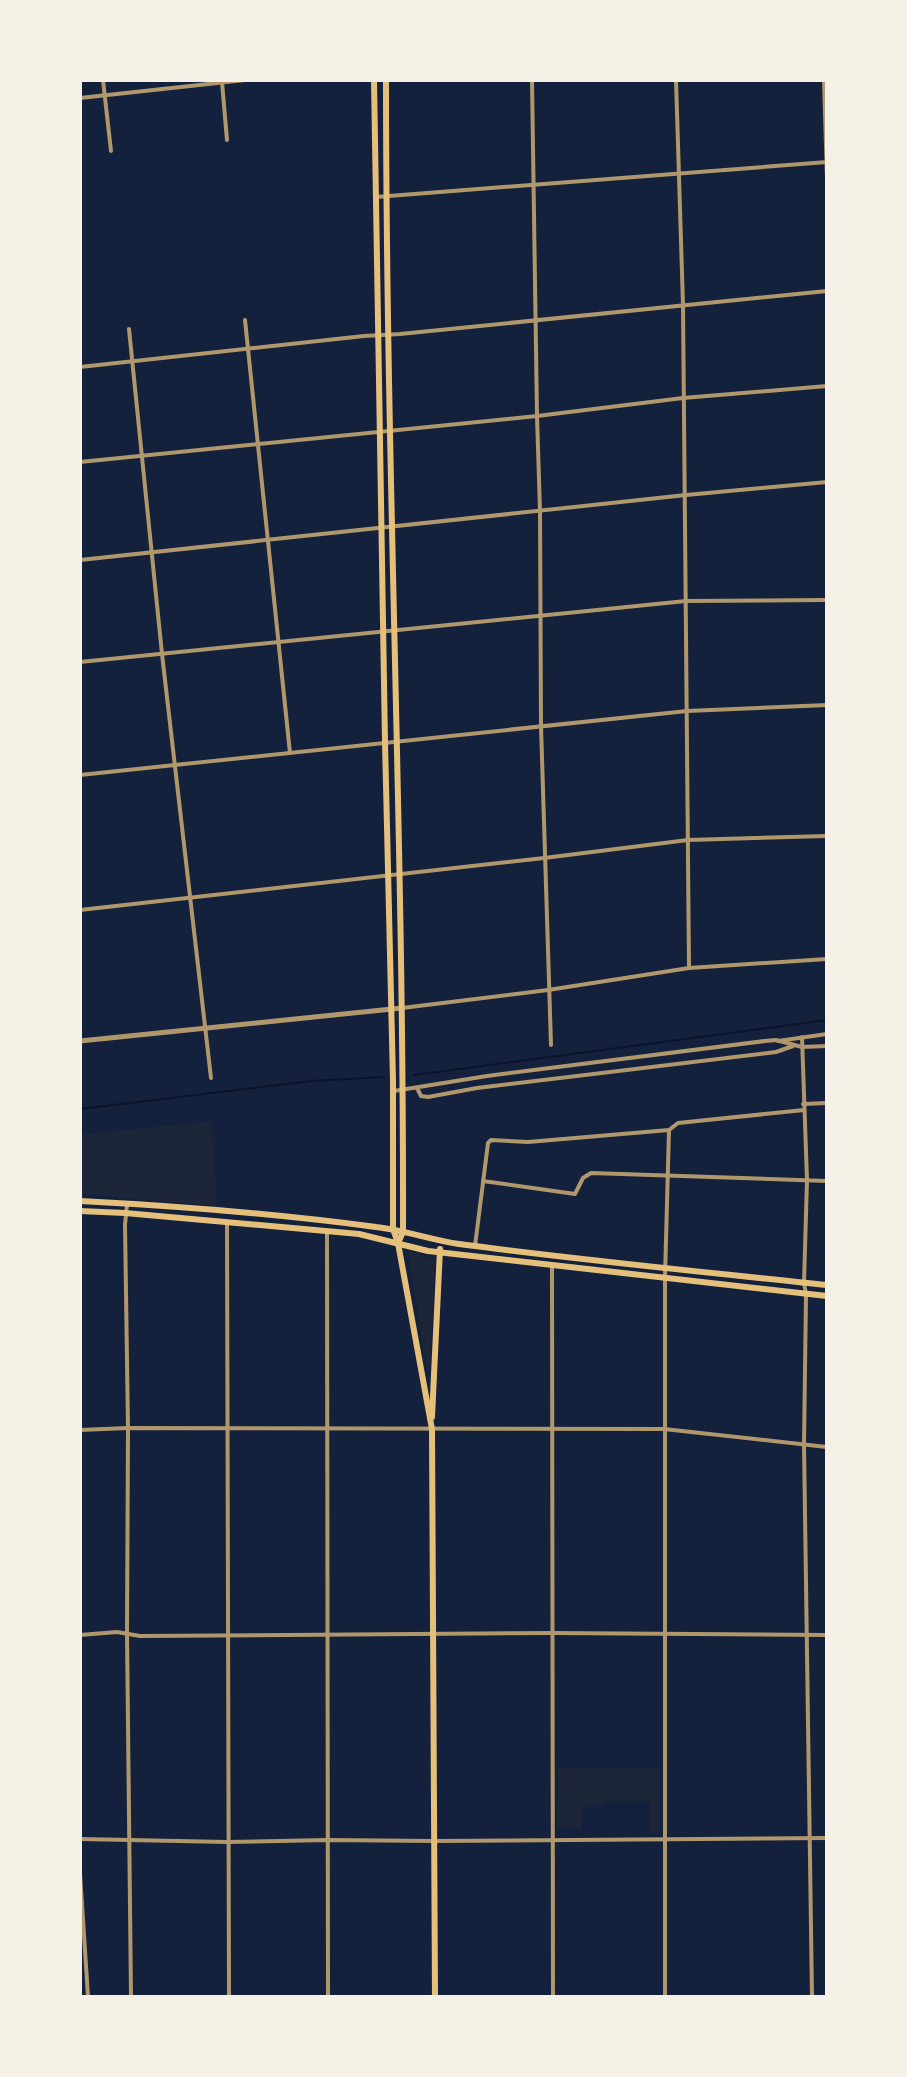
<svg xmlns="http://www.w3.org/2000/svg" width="907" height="2077" font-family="'Sofia Sans Condensed',sans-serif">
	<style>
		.green { fill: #1d2539 }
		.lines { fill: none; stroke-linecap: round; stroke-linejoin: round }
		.stream { stroke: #0b132b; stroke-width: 2 }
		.minor { stroke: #b1986c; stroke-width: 4 }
		.tertiary { stroke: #b1986c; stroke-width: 5 }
		.secondary { stroke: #e5c07b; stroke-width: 6 }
	</style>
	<rect width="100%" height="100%" fill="#14213d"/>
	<g class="green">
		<path d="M212,1121L217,1206L80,1194V1135Z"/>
		<path d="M408,1251L435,1259L430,1371L427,1370Z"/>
		<path d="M558,1768H660V1833H650V1801H605L604,1805H583L582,1828H557Z"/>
	</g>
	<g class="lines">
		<g class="stream">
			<path d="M414,1075L827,1020"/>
			<path d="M80,1109L311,1081L384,1077"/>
		</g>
		<g class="minor">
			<path d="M103,80L111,151"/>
			<path d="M532,80L537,416L540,511L541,726L551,1045"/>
			<path d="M676,80L683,305L689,968"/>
			<path d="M824,80L827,179"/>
			<path d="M222,82L227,140"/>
			<path d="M80,98L245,80"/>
			<path d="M376,197L827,162"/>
			<path d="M245,320L290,753"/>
			<path d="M129,329L162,654L211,1078"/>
			<path d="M80,367L364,336L400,334L827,291"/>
			<path d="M80,462L537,416L683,398L827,386"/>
			<path d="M80,560L686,495L827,482"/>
			<path d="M80,662L686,601L827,600"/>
			<path d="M80,775L687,711L827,705"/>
			<path d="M80,910L544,858L688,840L827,836"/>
			<path d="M402,1008L548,990L689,968L827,959"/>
			<path d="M802,1037L807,1180L804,1283L806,1294L804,1445L812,1997"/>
			<path d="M778,1041L827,1034"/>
			<path d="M417,1088L421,1096L428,1097L477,1088L776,1052L793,1046"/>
			<path d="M394,1091L487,1076L765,1041L776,1040L802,1047L827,1046"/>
			<path d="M803,1104L827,1103"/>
			<path d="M483,1181L575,1194L583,1178L591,1173L827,1181"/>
			<path d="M127,1204L125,1225L128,1428L127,1633L131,1997"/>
			<path d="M227,1223L229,1997"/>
			<path d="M327,1231L328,1997"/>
			<path d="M475,1246L488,1143L491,1140L528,1142L669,1130L678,1123L804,1110"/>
			<path d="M552,1265L553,1997"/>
			<path d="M80,1430L128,1428L664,1429L827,1447"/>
			<path d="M80,1635L117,1632L140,1636L552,1633L827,1635"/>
			<path d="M80,1839L227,1842L328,1840L434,1841L827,1838"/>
			<path d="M80,1873L88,1997"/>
			<path d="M665,1997V1277L669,1130"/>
		</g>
		<path class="tertiary" d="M80,1041L402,1008"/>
		<g class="secondary">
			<path d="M374,80L385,742L393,1081V1229L398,1243L432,1429L435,1997"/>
			<path d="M386,80C386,464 404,848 403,1232L398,1243"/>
			<path d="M80,1201C178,1206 279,1214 376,1227C404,1230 431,1240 459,1244C581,1260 704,1272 827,1285"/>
			<path d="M80,1211L125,1213L359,1234L428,1251L827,1296"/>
			<path d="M432,1417L440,1249"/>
		</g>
	</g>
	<rect width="907" height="2077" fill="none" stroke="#f6f1e7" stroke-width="164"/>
</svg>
